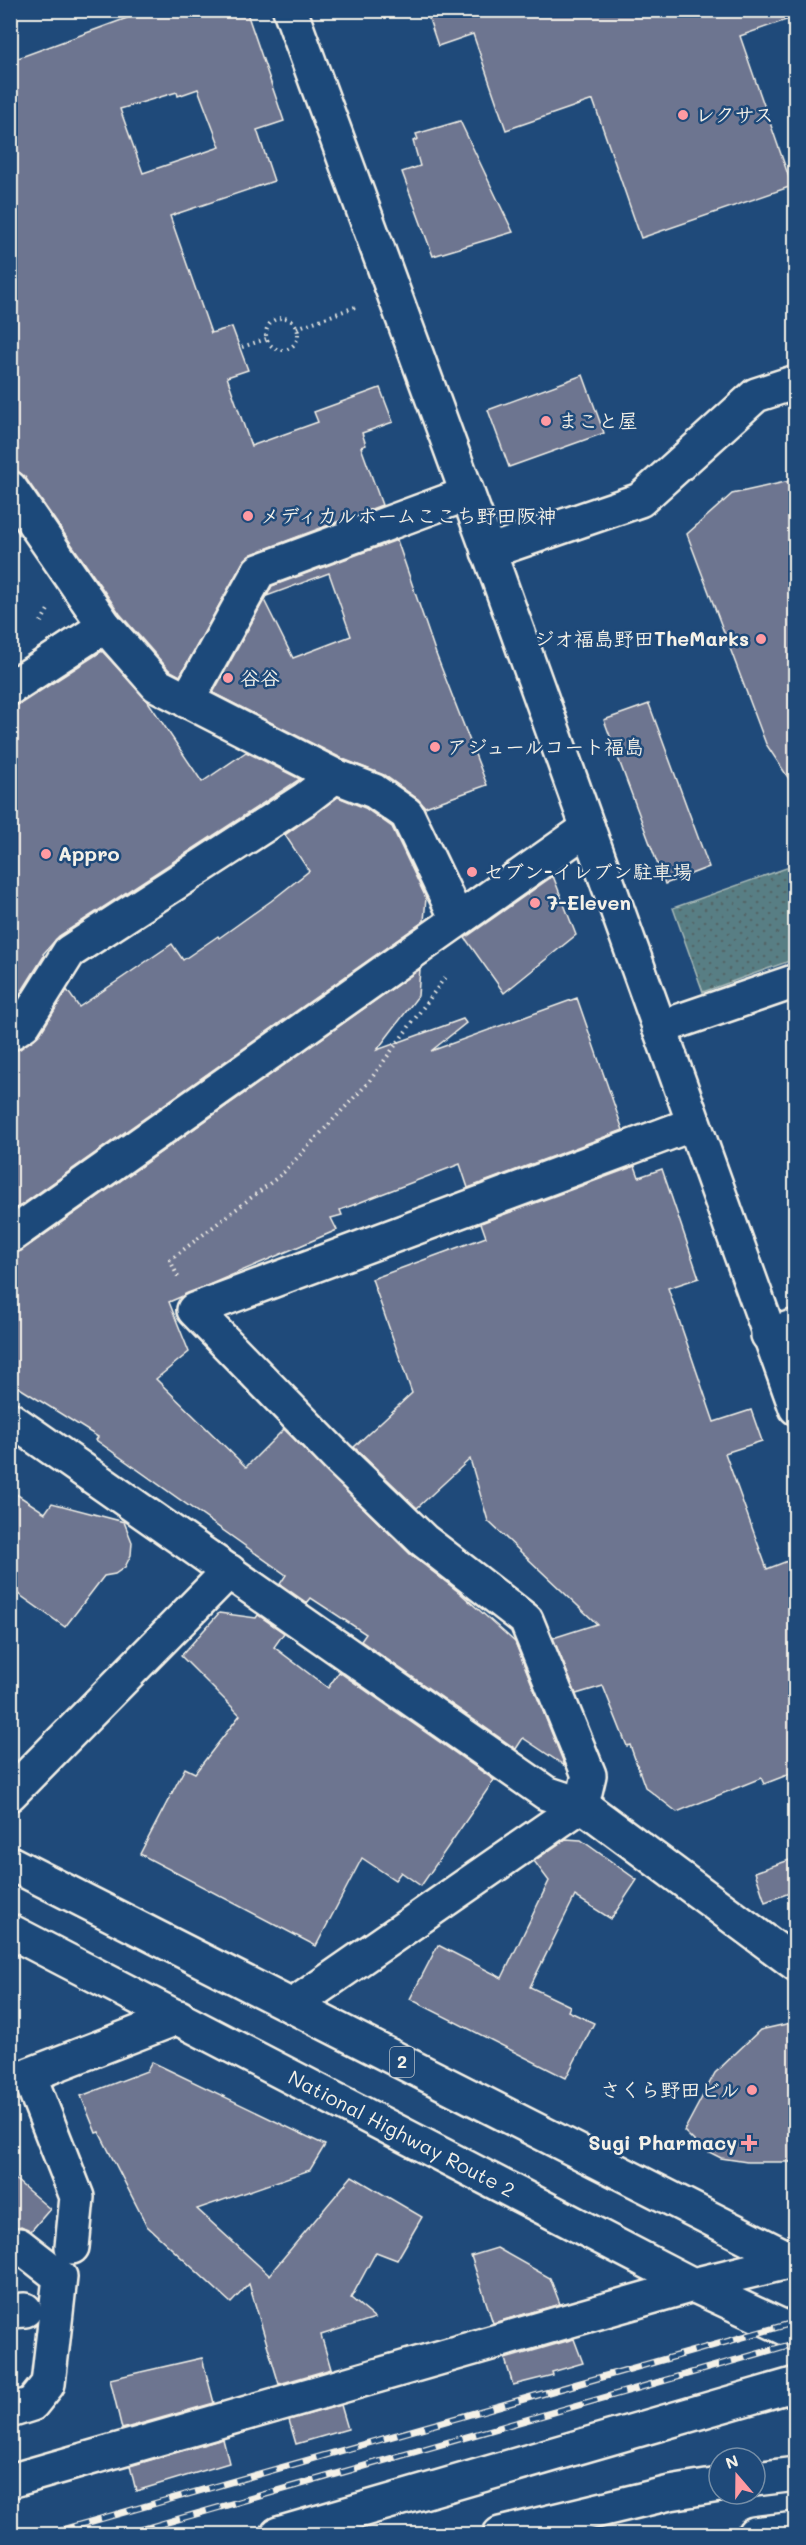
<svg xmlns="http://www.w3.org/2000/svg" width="806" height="2545" font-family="Mali,'Klee One',sans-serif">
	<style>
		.park { fill: url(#park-dots); stroke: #a6b8b6; stroke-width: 1.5 }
		.building { fill: #6d7490; stroke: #f4f1e8; stroke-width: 1.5; fill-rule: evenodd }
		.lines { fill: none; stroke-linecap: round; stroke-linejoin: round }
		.minor-casing { stroke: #f4f1e8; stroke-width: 38 }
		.highway-casing { stroke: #f4f1e8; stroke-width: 38 }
		.path { stroke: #f4f1e8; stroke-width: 4; stroke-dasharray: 1.5 4.5; stroke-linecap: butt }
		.minor { stroke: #1f4a7a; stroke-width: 33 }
		.highway { stroke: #1f4a7a; stroke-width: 33 }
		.rail-casing { stroke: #f4f1e8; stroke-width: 7 }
		.rail { stroke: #1f4a7a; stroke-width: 4.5; stroke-dasharray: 14; stroke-linecap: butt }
		.poi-dot { fill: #ff9aa2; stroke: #1f4a7a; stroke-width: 2 }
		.labels { text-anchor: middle; stroke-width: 5; stroke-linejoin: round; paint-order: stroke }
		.shield { fill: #1f4a7a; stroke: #b4bfc7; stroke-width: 1.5 }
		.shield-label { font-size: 18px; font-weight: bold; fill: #f4f1e8 }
		.poi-label { font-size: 20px; font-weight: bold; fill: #f4f1e8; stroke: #1f4a7a; text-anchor: start }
		.street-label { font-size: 20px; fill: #f4f1e8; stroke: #1f4a7a }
	</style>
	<defs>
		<pattern id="park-dots" width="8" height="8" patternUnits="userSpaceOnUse" patternTransform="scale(1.5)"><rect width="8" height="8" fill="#597e84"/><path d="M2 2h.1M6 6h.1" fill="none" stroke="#526668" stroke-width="1.8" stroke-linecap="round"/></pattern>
	</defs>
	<rect width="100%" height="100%" fill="#1f4a7a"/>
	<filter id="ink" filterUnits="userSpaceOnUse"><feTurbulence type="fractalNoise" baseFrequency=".0167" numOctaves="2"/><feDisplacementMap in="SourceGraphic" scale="12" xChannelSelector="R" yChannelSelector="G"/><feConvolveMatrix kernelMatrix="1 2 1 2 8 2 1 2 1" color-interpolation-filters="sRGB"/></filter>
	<g filter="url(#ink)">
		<path class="park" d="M795,865V959L703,992L673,908Z"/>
		<g class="building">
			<path d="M124,10H246L284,121L257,130L274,181L170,216L211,333L232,327L248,370L227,377L251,446L318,422L314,412L380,388L393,422L362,433L366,445L361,447L382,505L252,554L243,562L180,676L169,670L120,614L25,477L10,465V61L127,18ZM198,89L220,147L143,173L120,109L177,92L178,96Z"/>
			<path d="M426,10H795V17L740,36L792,186L641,238L593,100L506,130L473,34L438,46Z"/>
			<path d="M460,121L513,232L433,256L402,172L420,166L413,141L418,139L416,134Z"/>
			<path d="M583,375L604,433L509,467L488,410Z"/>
			<path d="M790,481L795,497V788L766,744L687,534L732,494Z"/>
			<path d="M397,540L436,654L487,785L425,807L418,799L384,775L343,759L213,693L264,600L293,658L351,636L329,573L267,596L272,586Z"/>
			<path d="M102,651L147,700L202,782L246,752L300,779L59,936L43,954L44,956L10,1010V707L20,704Z"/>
			<path d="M649,704L709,867L665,884L604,720Z"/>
			<path d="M338,797L365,808L392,827L426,898L424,921L10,1213V1052L20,1049L40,1034L67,990L79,1007L172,944L183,960L218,936L219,938L271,901L309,871L285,835Z"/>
			<path d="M553,876L576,935L504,993L465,938Z"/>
			<path d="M420,969L418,996L377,1050L463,1019L466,1023L431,1051L577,998L623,1130L468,1188L460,1164L340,1210L342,1215L331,1218L337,1230L169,1302L189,1352L156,1379L246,1467L284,1429L410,1554L460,1593L515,1642L565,1766L523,1738L516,1749L361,1641L366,1634L311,1598L307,1603L280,1584L286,1575L96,1440L98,1437L10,1382V1255L21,1251Z"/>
			<path d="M635,1166L639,1177L662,1169L699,1278L668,1288L714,1422L751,1410L762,1441L725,1453L767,1569L795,1558V1772L764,1784L761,1778L677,1812L645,1787L630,1745L627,1746L603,1686L576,1694L553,1638L597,1624L488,1521L470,1459L417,1508L354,1447L412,1393L372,1279L486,1237L481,1223Z"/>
			<path d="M10,1490L45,1513L52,1503L124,1522L132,1542L131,1555L125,1567L115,1574L104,1576L65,1627L10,1588Z"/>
			<path d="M219,1613L256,1618L258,1615L284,1633L274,1647L328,1688L339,1672L494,1780L421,1886L401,1872L395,1880L362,1858L316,1946L140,1854L185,1768L195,1773L240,1715L181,1656Z"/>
			<path d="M566,1839L581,1840L637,1880L611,1919L575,1896L530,1987L570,2006L568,2011L594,2023L566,2078L410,1999L438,1945L502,1978L549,1881L534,1861Z"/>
			<path d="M795,1858V1891L765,1902L755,1872Z"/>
			<path d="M795,2022V2162H747L721,2158L701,2148L684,2131L715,2073L760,2030Z"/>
			<path d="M152,2062L325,2145L310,2170L197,2209L269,2275L352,2176L422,2217L397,2260L376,2252L351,2298L375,2318L321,2335L331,2369L279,2384L249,2284L231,2303L147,2226L99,2132L96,2133L81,2096L147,2071Z"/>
			<path d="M10,2175L50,2209L31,2231L21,2226L10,2229Z"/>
			<path d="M497,2248L550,2278L560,2304L493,2323L471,2256Z"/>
			<path d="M574,2339L583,2363L552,2372L553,2375L513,2385L505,2359Z"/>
			<path d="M202,2358L214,2403L122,2429L110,2379Z"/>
			<path d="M341,2405L348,2429L296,2444L289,2420Z"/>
			<path d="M223,2439L229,2463L136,2491L130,2466Z"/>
		</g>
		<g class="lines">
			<g class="minor-casing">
				<g id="minor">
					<path d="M290,10L491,558L796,1408"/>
					<path d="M10,488L105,626L157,685L335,776L374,791L407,814L457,919"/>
					<path d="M488,552L640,500L756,395L796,382"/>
					<path d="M10,688L105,626"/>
					<path d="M187,701L259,571L467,494"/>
					<path d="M659,1028L796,981"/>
					<path d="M10,1033L24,1024L69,952L305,799L335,776"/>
					<path d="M10,1236L588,828"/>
					<path d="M768,1335L796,1326"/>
					<path d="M10,1419L546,1793L582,1805L796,1964"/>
					<path d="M10,1794L229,1571"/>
					<path d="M292,2006L582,1805L589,1775L526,1620L423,1540L339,1459L194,1310L693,1124"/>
					<path d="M72,2247L77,2197L29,2075L179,2017"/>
					<path d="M10,2311L25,2310"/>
					<path d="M10,2411L32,2404L48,2384L60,2277L19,2245"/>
					<path d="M10,2481L693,2285L796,2260"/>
					<path d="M278,2534L796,2384"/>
				</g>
			</g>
			<g class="highway-casing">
				<g id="highway">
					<path d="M10,1863L796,2262"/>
					<path id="s1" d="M10,1931L693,2285L796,2333"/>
					<path d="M755,2479L796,2474"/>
					<path d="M500,2534L670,2493L719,2485"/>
					<path d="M754,2534L796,2529"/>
				</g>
			</g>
			<g class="path">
				<circle cx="282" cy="334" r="16"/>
				<path d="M297,328L358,306"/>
				<path d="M242,347L266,339"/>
				<path d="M41,622L49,608"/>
				<path d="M178,1277L170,1260L282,1174L368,1083L446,976"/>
			</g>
			<use href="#minor" class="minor"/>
			<use href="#highway" class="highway"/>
			<g class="rail-casing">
				<g id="rail">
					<path d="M47,2534L796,2322"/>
					<path d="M126,2534L796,2343"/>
				</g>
			</g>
			<use href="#rail" class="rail"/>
		</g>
	</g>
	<g class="poi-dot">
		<circle cx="683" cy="115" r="6"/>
		<circle cx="546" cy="421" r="6"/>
		<circle cx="248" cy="516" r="6"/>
		<circle cx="761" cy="639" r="6"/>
		<circle cx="228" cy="678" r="6"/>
		<circle cx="435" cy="747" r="6"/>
		<circle cx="46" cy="854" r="6"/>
		<circle cx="472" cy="872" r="6"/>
		<circle cx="535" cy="903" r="6"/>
		<circle cx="752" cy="2090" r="6"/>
		<path d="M746 2134h6v6h6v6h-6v6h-6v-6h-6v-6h6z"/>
	</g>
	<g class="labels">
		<rect class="shield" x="390" y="2047" width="24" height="30" rx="4.5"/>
		<g class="shield-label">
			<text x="402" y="2068">2</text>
		</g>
		<g class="poi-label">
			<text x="695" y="122">レクサス</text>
			<text x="558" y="428">まこと屋</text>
			<text x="260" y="523">メディカルホームここち野田阪神</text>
			<text x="749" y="646" text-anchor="end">ジオ福島野田TheMarks</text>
			<text x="240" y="685">谷谷</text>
			<text x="447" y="754">アジュールコート福島</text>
			<text x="58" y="861">Appro</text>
			<text x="484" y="879">セブン-イレブン駐車場</text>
			<text x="547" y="910">7-Eleven</text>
			<text x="740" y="2097" text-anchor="end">さくら野田ビル</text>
			<text x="737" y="2150" text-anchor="end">Sugi Pharmacy</text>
		</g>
		<g class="street-label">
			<text dy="7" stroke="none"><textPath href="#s1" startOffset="441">National Highway Route 2</textPath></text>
		</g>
	</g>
	<rect width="806" height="2545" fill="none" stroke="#1f4a7a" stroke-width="36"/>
	<rect x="18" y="18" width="770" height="2509" fill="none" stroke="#f4f1e8" stroke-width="2" filter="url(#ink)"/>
	<g transform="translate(737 2476) rotate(340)"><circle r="28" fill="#1f4a7a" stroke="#748da6" stroke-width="1.5"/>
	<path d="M0-4.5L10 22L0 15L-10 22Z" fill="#ff9aa2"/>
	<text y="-9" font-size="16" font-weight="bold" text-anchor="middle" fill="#f4f1e8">N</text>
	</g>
</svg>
